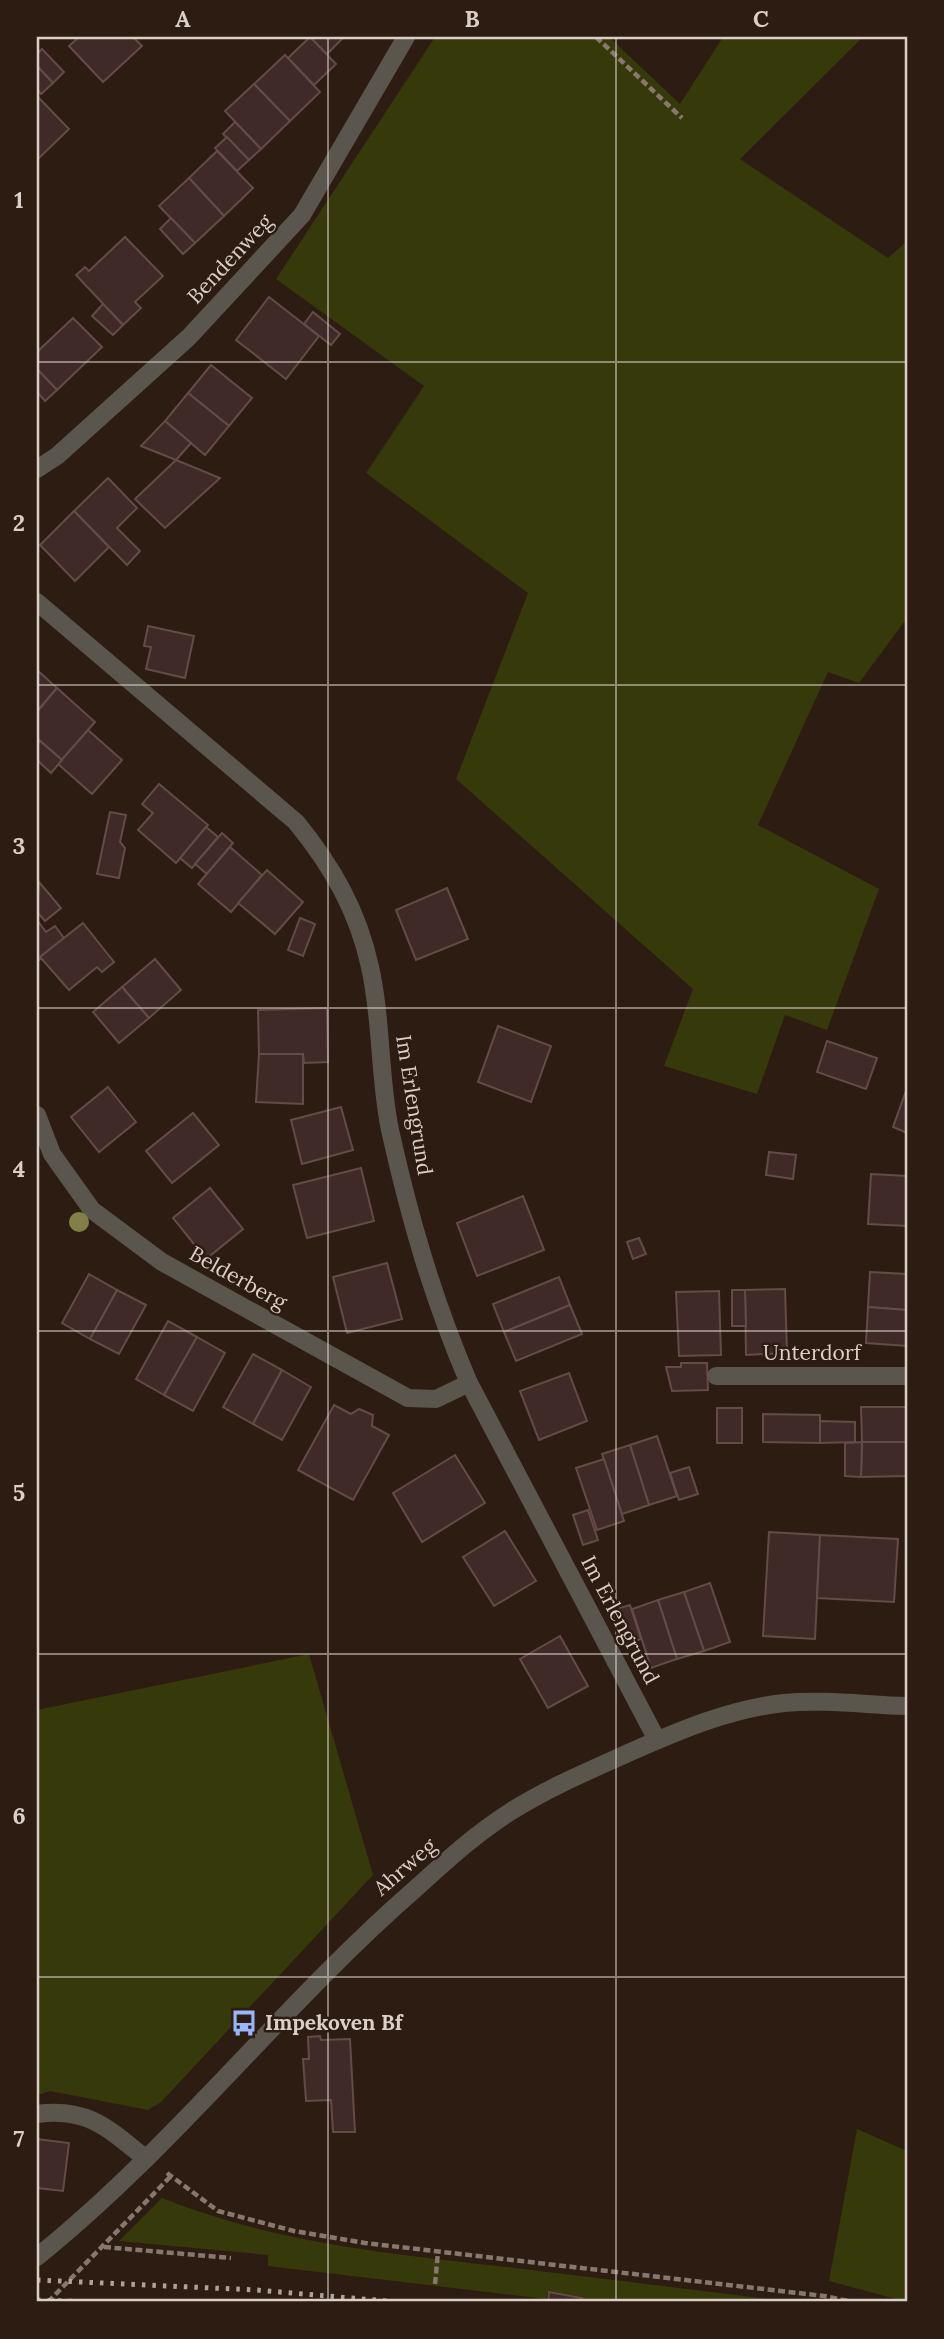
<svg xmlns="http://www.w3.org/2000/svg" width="944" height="2339" font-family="Lora,serif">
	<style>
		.green { fill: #36390a }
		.building { fill: #402a28; stroke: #634b48; stroke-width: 2 }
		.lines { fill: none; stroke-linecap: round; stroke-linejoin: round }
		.path { stroke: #86786f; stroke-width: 4.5; stroke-dasharray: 7 3.5; stroke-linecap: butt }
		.minor { stroke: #5a564d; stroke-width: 18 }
		.rail { stroke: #b0a29a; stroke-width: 5; stroke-dasharray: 3.5 7; stroke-linecap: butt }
		.tree { fill: #827f47 }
		.grid { fill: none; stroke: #dbcfc8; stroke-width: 2; stroke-opacity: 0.55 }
		.labels { text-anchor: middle; stroke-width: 5; stroke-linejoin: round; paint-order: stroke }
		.street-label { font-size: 21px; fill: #dbcfc8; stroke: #2d1c11 }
		.poi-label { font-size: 21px; font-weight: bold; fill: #dbcfc8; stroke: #2d1c11; text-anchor: start }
		.neatline { fill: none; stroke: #dbcfc8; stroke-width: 2.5 }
		.grid-label { font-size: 23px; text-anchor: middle; font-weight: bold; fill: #dbcfc8 }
	</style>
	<rect width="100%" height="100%" fill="#2d1c11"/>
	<g class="green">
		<path d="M435,37H609L680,104L723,37H863L740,159L888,258L907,241V618L859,683L828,672L758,825L879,889L827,1030L785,1015L757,1094L664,1066L693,989L456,779L528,593L366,473L424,386L276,279Z"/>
		<path d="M309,1654L373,1875L161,2102L148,2110L50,2091L37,2095V1710Z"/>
		<path d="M857,2129L907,2151V2302L829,2281Z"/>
		<path d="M162,2198C275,2243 385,2253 505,2267C600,2278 696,2290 791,2302H583V2297L548,2291L546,2299L268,2266V2255L119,2241Z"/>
	</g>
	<g class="building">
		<path d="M79,37H133L142,46L103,82L69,46Z"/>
		<path d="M310,37L336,64L314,85L288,58Z"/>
		<path d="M310,37H344L327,54Z"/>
		<path d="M42,49L64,72L53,83L37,66V54Z"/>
		<path d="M285,55L320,92L290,121L254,84Z"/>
		<path d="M37,66L53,83L41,94L37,89Z"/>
		<path d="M254,84L290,121L261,149L225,111Z"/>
		<path d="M37,96L69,129L37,160Z"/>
		<path d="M235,122L261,149L249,160L223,134Z"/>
		<path d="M227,137L249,160L237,171L215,148Z"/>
		<path d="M217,151L253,188L224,216L189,178Z"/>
		<path d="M189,178L224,216L195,243L159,206Z"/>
		<path d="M171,218L195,243L183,254L160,229Z"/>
		<path d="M125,237L163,276L135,302L141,308L123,325L76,275L85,267L89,271Z"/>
		<path d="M269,297L319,336L286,379L236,340Z"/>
		<path d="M103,304L123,325L113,335L92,316Z"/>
		<path d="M313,312L340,334L331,345L304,324Z"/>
		<path d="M73,318L102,347L57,390L37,369V352Z"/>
		<path d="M211,365L252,398L229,426L188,393Z"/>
		<path d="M38,370L57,390L45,401L37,392Z"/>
		<path d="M188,393L229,426L205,455L165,421Z"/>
		<path d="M165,421L191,443L176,460L141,446Z"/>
		<path d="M176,460L220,478L165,528L135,499Z"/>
		<path d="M108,478L137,508L117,528L140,551L127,565L74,511Z"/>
		<path d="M74,511L109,547L75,581L40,545Z"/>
		<path d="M148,626L194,636L185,678L146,669L151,647L144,646Z"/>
		<path d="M37,670L57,688L38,710L37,709Z"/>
		<path d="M57,688L95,722L62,760L37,738V712Z"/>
		<path d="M88,730L122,760L92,794L58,764Z"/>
		<path d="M40,741L62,760L51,773L37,760V745Z"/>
		<path d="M159,784L208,825L176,863L138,830L153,813L142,804Z"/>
		<path d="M110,812L126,815L120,842L125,848L119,878L97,874Z"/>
		<path d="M206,827L218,837L192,868L180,858Z"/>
		<path d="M222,833L233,843L207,874L195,864Z"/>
		<path d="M230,847L262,875L231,912L198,884Z"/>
		<path d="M267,870L303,902L275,934L238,903Z"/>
		<path d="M39,882L61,908L45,921L37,912Z"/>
		<path d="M447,888L468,939L416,960L396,910Z"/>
		<path d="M300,918L315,924L303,956L288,950Z"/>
		<path d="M37,920L46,932L55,926L64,938L38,961Z"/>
		<path d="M83,923L114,962L102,972L97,967L69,990L40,957Z"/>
		<path d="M155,959L181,990L149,1018L122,987Z"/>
		<path d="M122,987L149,1018L119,1043L93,1012Z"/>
		<path d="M327,1008L328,1062L304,1063L303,1054H259L258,1010Z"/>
		<path d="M498,1026L551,1046L531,1102L478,1082Z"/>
		<path d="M827,1041L877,1058L866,1089L817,1072Z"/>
		<path d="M259,1054H303V1104L256,1102Z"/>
		<path d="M108,1087L136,1122L99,1152L71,1117Z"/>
		<path d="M907,1088V1133L893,1127Z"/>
		<path d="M341,1107L353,1150L302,1164L291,1120Z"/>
		<path d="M193,1113L219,1145L172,1183L146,1151Z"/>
		<path d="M769,1152L796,1155L793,1179L766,1175Z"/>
		<path d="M361,1168L374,1221L307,1238L293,1185Z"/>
		<path d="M871,1174L907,1176V1226L868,1224Z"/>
		<path d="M210,1188L243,1229L206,1259L173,1218Z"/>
		<path d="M523,1196L544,1250L477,1276L457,1223Z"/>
		<path d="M639,1238L646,1254L633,1259L627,1242Z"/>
		<path d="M387,1263L402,1319L347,1333L333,1277Z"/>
		<path d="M870,1272L907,1274V1310L868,1307Z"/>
		<path d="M89,1274L117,1290L90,1339L62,1323Z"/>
		<path d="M559,1277L570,1305L504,1332L493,1304Z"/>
		<path d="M785,1289L787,1353L746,1355L745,1290Z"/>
		<path d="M117,1290L146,1305L119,1354L90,1339Z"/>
		<path d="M732,1290H745L746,1326H732Z"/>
		<path d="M719,1291L721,1355L679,1356L676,1292Z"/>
		<path d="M570,1305L582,1334L516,1361L504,1332Z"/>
		<path d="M868,1307L907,1310V1346L866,1343Z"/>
		<path d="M168,1321L197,1337L164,1395L136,1379Z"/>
		<path d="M197,1337L225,1353L193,1411L164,1395Z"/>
		<path d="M253,1354L282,1370L253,1424L223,1407Z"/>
		<path d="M681,1363H707L708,1390L672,1391L666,1367H681Z"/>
		<path d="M282,1370L311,1387L282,1440L253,1424Z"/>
		<path d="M569,1373L587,1421L539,1440L520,1391Z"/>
		<path d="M334,1405L351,1414L359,1409L373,1415L372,1426L389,1435L353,1500L298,1470Z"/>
		<path d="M861,1407H907V1442H862Z"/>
		<rect x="717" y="1408" width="25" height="35"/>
		<path d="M763,1414L820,1415V1443L763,1442Z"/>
		<path d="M820,1421L855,1422V1442L820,1443Z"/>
		<path d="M657,1436L677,1496L649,1505L630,1445Z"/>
		<path d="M862,1442H907V1476L861,1477Z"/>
		<path d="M862,1442L861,1477L845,1476V1443Z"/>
		<path d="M630,1445L649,1505L622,1514L602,1454Z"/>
		<path d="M455,1455L485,1503L422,1542L393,1493Z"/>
		<path d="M604,1459L624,1521L597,1530L576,1468Z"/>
		<path d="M689,1467L698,1494L679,1500L670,1473Z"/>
		<path d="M588,1510L598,1540L583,1545L573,1515Z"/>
		<path d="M505,1531L536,1581L494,1606L463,1557Z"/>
		<path d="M769,1532L820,1535L815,1639L763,1636Z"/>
		<path d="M820,1535L898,1539L894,1602L817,1598Z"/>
		<path d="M710,1583L730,1642L704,1651L684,1592Z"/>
		<path d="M684,1592L704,1651L677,1659L658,1600Z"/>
		<path d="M658,1600L677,1659L651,1668L632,1609Z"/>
		<path d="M630,1605L641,1639L624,1644L613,1610Z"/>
		<path d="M560,1636L588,1686L548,1708L520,1659Z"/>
		<path d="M320,2036L321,2040L350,2039L355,2132H333L331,2100L306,2101L303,2059H309L308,2037Z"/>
		<path d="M37,2139L69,2143L63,2191L37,2188Z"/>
		<path d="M549,2292L582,2298L581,2302L548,2301Z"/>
	</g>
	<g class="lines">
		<g class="path">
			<path d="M596,37L682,118"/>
			<path d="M167,2173L218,2211L294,2231L365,2243L824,2296L853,2302"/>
			<path d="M104,2247L231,2258"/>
			<path d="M435,2284L438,2252"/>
			<path d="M48,2302L172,2175"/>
		</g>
		<g class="minor">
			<path d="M37,469L57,456L189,337L302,215L406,37"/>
			<path d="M37,602L296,822C332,866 358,911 370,967C382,1020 379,1077 390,1130C410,1220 433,1299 469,1383L657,1740"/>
			<path d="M37,1115L52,1154L92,1210L162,1262L408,1398L436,1399L469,1383"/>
			<path d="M716,1376H907"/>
			<path d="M37,2114C88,2107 109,2129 146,2159"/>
			<path d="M37,2257C174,2147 282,2005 414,1890C445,1862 475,1834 510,1812C546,1789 586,1772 626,1754C676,1732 728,1709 784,1703C824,1699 867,1705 907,1706"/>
		</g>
		<g class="rail">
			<path d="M37,2280L256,2290L399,2302"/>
			<path d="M37,2300L92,2302"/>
		</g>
	</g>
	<circle class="tree" cx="79" cy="1222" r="10"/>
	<path class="grid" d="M328,37V2302M616,37V2302M37,362H907M37,685H907M37,1008H907M37,1331H907M37,1654H907M37,1977H907"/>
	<defs>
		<g id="bus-bare" transform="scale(2.1)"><path d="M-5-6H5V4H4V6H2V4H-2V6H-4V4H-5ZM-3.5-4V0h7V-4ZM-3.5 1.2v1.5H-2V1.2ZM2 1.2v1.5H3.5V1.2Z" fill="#99b5fd" stroke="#2d1c11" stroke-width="2.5" paint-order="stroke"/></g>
	</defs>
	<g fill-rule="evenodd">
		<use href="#bus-bare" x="244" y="2023"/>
	</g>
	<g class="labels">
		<g class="street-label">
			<text transform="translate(230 259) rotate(-47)" y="7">Bendenweg</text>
			<text transform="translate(414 1105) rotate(81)" y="7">Im Erlengrund</text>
			<text transform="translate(238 1278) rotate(29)" y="7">Belderberg</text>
			<text x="812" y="1360">Unterdorf</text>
			<text transform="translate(620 1620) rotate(62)" y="7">Im Erlengrund</text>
			<text transform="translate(405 1867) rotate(-41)" y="7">Ahrweg</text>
		</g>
		<g class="poi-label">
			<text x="265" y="2030">Impekoven Bf</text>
		</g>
	</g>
	<rect width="944" height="2339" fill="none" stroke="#2d1c11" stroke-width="77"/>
	<rect x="38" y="38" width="868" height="2262" class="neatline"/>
	<g class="grid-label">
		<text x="183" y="27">A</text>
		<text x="472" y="27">B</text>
		<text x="761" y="27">C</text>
		<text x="19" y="208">1</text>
		<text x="19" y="531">2</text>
		<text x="19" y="854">3</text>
		<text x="19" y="1177">4</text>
		<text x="19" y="1501">5</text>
		<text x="19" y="1824">6</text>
		<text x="19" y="2147">7</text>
	</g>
</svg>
